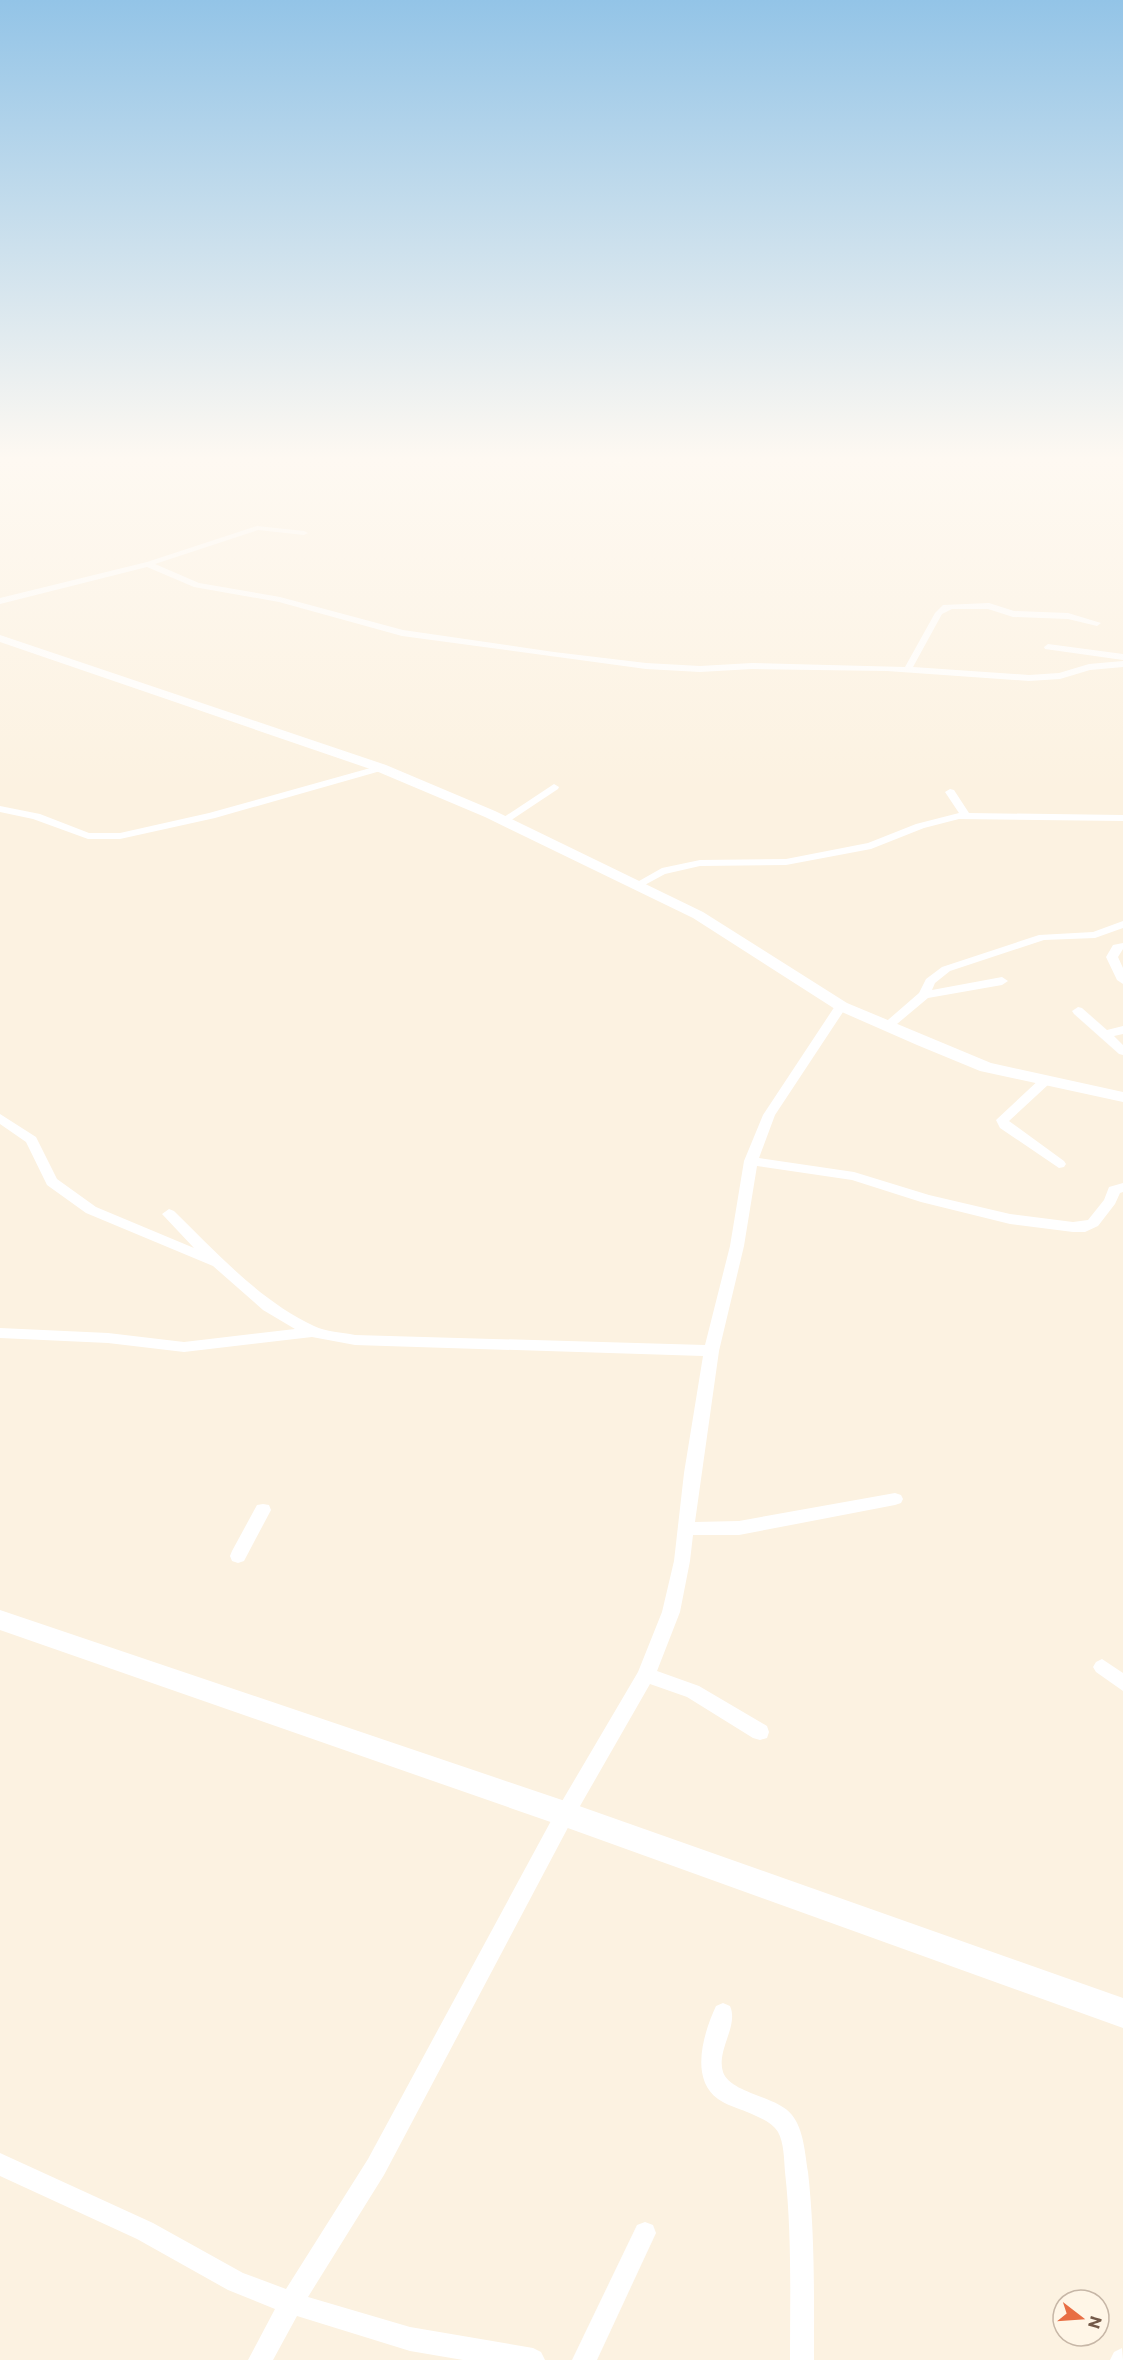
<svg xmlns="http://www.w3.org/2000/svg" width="1123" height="2360" font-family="Commissioner,sans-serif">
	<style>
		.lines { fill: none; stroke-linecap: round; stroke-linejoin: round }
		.minor { fill: #fff; fill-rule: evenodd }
		.tertiary { fill: #fff; fill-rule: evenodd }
		.secondary { fill: #fff; fill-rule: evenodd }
	</style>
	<rect width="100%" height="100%" fill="#fcf2e1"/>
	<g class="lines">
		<g class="minor">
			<path d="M607,460H619L625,463L621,465Z"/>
			<path d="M257,526L304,531L308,533L304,535L258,530L155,564L199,583L280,597L403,630L554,652L646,663L700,666L752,663L905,667L935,613L943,605L989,603L1014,611L1068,613L1101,623L1097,626L1068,619L1013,617L988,609H952L942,614L913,667L1029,675L1059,673L1089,664L1123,661V667L1090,670L1060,679L1029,681L887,671L752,669L700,672L646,669L402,636L279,602L194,587L147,567L0,604V598L147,562Z"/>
			<path d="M1048,644L1123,654V660L1045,649L1044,647Z"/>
			<path d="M381,765L386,768L384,770L215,818L120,839H88L33,819L0,812V806L40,814L89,833H120L209,813Z"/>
			<path d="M554,784L559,787L558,789L507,823H499L498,821Z"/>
			<path d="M950,789L954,790L969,813L1123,815V821L959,819L924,828L871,849L786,865L700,866L665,874L641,887H633L632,885L662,868L700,860L786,859L868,843L916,824L959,813L945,792Z"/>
			<path d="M1123,921V928L1095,938L1044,940L950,971L935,983L932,990L1002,977L1008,981L1002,985L928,998L891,1029L887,1030L881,1026L919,993L926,979L942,967L1039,935L1093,932Z"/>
			<path d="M1123,943V949L1118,957L1123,968V984L1117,980L1106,957L1113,945Z"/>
			<path d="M841,1002L847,1006L775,1115L759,1158L854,1172L929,1195L1010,1214L1073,1222L1088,1220L1104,1200L1109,1187L1123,1183V1192L1120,1193L1115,1204L1098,1226L1085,1232H1073L1010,1224L921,1202L852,1180L757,1166L744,1246L719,1351L695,1522L739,1521L895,1493L901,1495L903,1499L901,1503L895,1505L739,1535H693L690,1561L680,1612L657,1671L699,1686L767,1726L769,1732L767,1738L760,1740L753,1738L687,1697L650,1684L572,1820L384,2175L308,2297L410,2327L533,2348L541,2352L545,2360H463L410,2351L297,2316L273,2360H248L275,2309L228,2290L137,2239L0,2176V2153L153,2223L243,2273L286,2289L368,2159L558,1808L638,1672L662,1612L674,1561L684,1473L703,1356L355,1345L312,1337L184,1352L108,1343L0,1338V1328L108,1333L184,1342L295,1329L263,1310L213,1266L86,1213L47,1185L26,1142L0,1124V1114L36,1137L57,1179L96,1207L194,1248L162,1214L169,1209L174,1211C217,1253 259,1300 314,1326C326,1332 342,1332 355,1335L705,1345L730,1246L744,1161L763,1115L837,1003Z"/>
			<path d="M1078,1007L1082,1008L1107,1030L1123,1026V1034L1114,1036L1123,1045V1055L1119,1054L1074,1014L1072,1011Z"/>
			<path d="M1045,1077L1049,1078L1051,1081L1049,1084L1009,1121L1064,1161L1066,1164L1064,1167L1059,1168L1000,1128L996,1120L1041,1078Z"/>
			<path d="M263,1504L269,1505L271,1510L244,1561L238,1563L232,1561L230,1556L232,1551L257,1505Z"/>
			<path d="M1102,1659L1123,1673V1691L1096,1672L1093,1667L1096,1662Z"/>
			<path d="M723,2003L730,2006C739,2026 716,2050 723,2072C731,2094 778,2096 792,2115C804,2130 805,2154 808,2172C815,2235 814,2297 814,2360H790C790,2297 792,2235 785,2172C784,2159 784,2143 778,2132C771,2121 758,2117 747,2112C738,2108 726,2105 718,2099C689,2078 704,2032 716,2006Z"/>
			<path d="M645,2222L653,2225L656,2233L597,2360H572L637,2225Z"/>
			<path d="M1122,2348L1123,2360H1110L1114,2352Z"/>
		</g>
		<path class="tertiary" d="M0,635L386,765L495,811L703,912L847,1003L991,1063L1123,1092V1102L980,1071L917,1045L835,1009L693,918L485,817L376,771L0,642Z"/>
		<path class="secondary" d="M0,1610L565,1801L1123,1998V2028L565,1827L0,1630Z"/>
	</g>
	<linearGradient id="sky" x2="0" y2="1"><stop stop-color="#93c4e7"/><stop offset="0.58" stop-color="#fef9f2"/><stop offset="1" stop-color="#fef9f2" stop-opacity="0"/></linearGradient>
	<rect width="1123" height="791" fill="url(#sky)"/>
	<g transform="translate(1081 2318) rotate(107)"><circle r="28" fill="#fff6e7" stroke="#c7b7a7" stroke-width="1.5"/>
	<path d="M0-4.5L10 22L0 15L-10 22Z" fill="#e86e44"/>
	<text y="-9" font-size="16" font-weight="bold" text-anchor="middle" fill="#735948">N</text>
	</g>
</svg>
